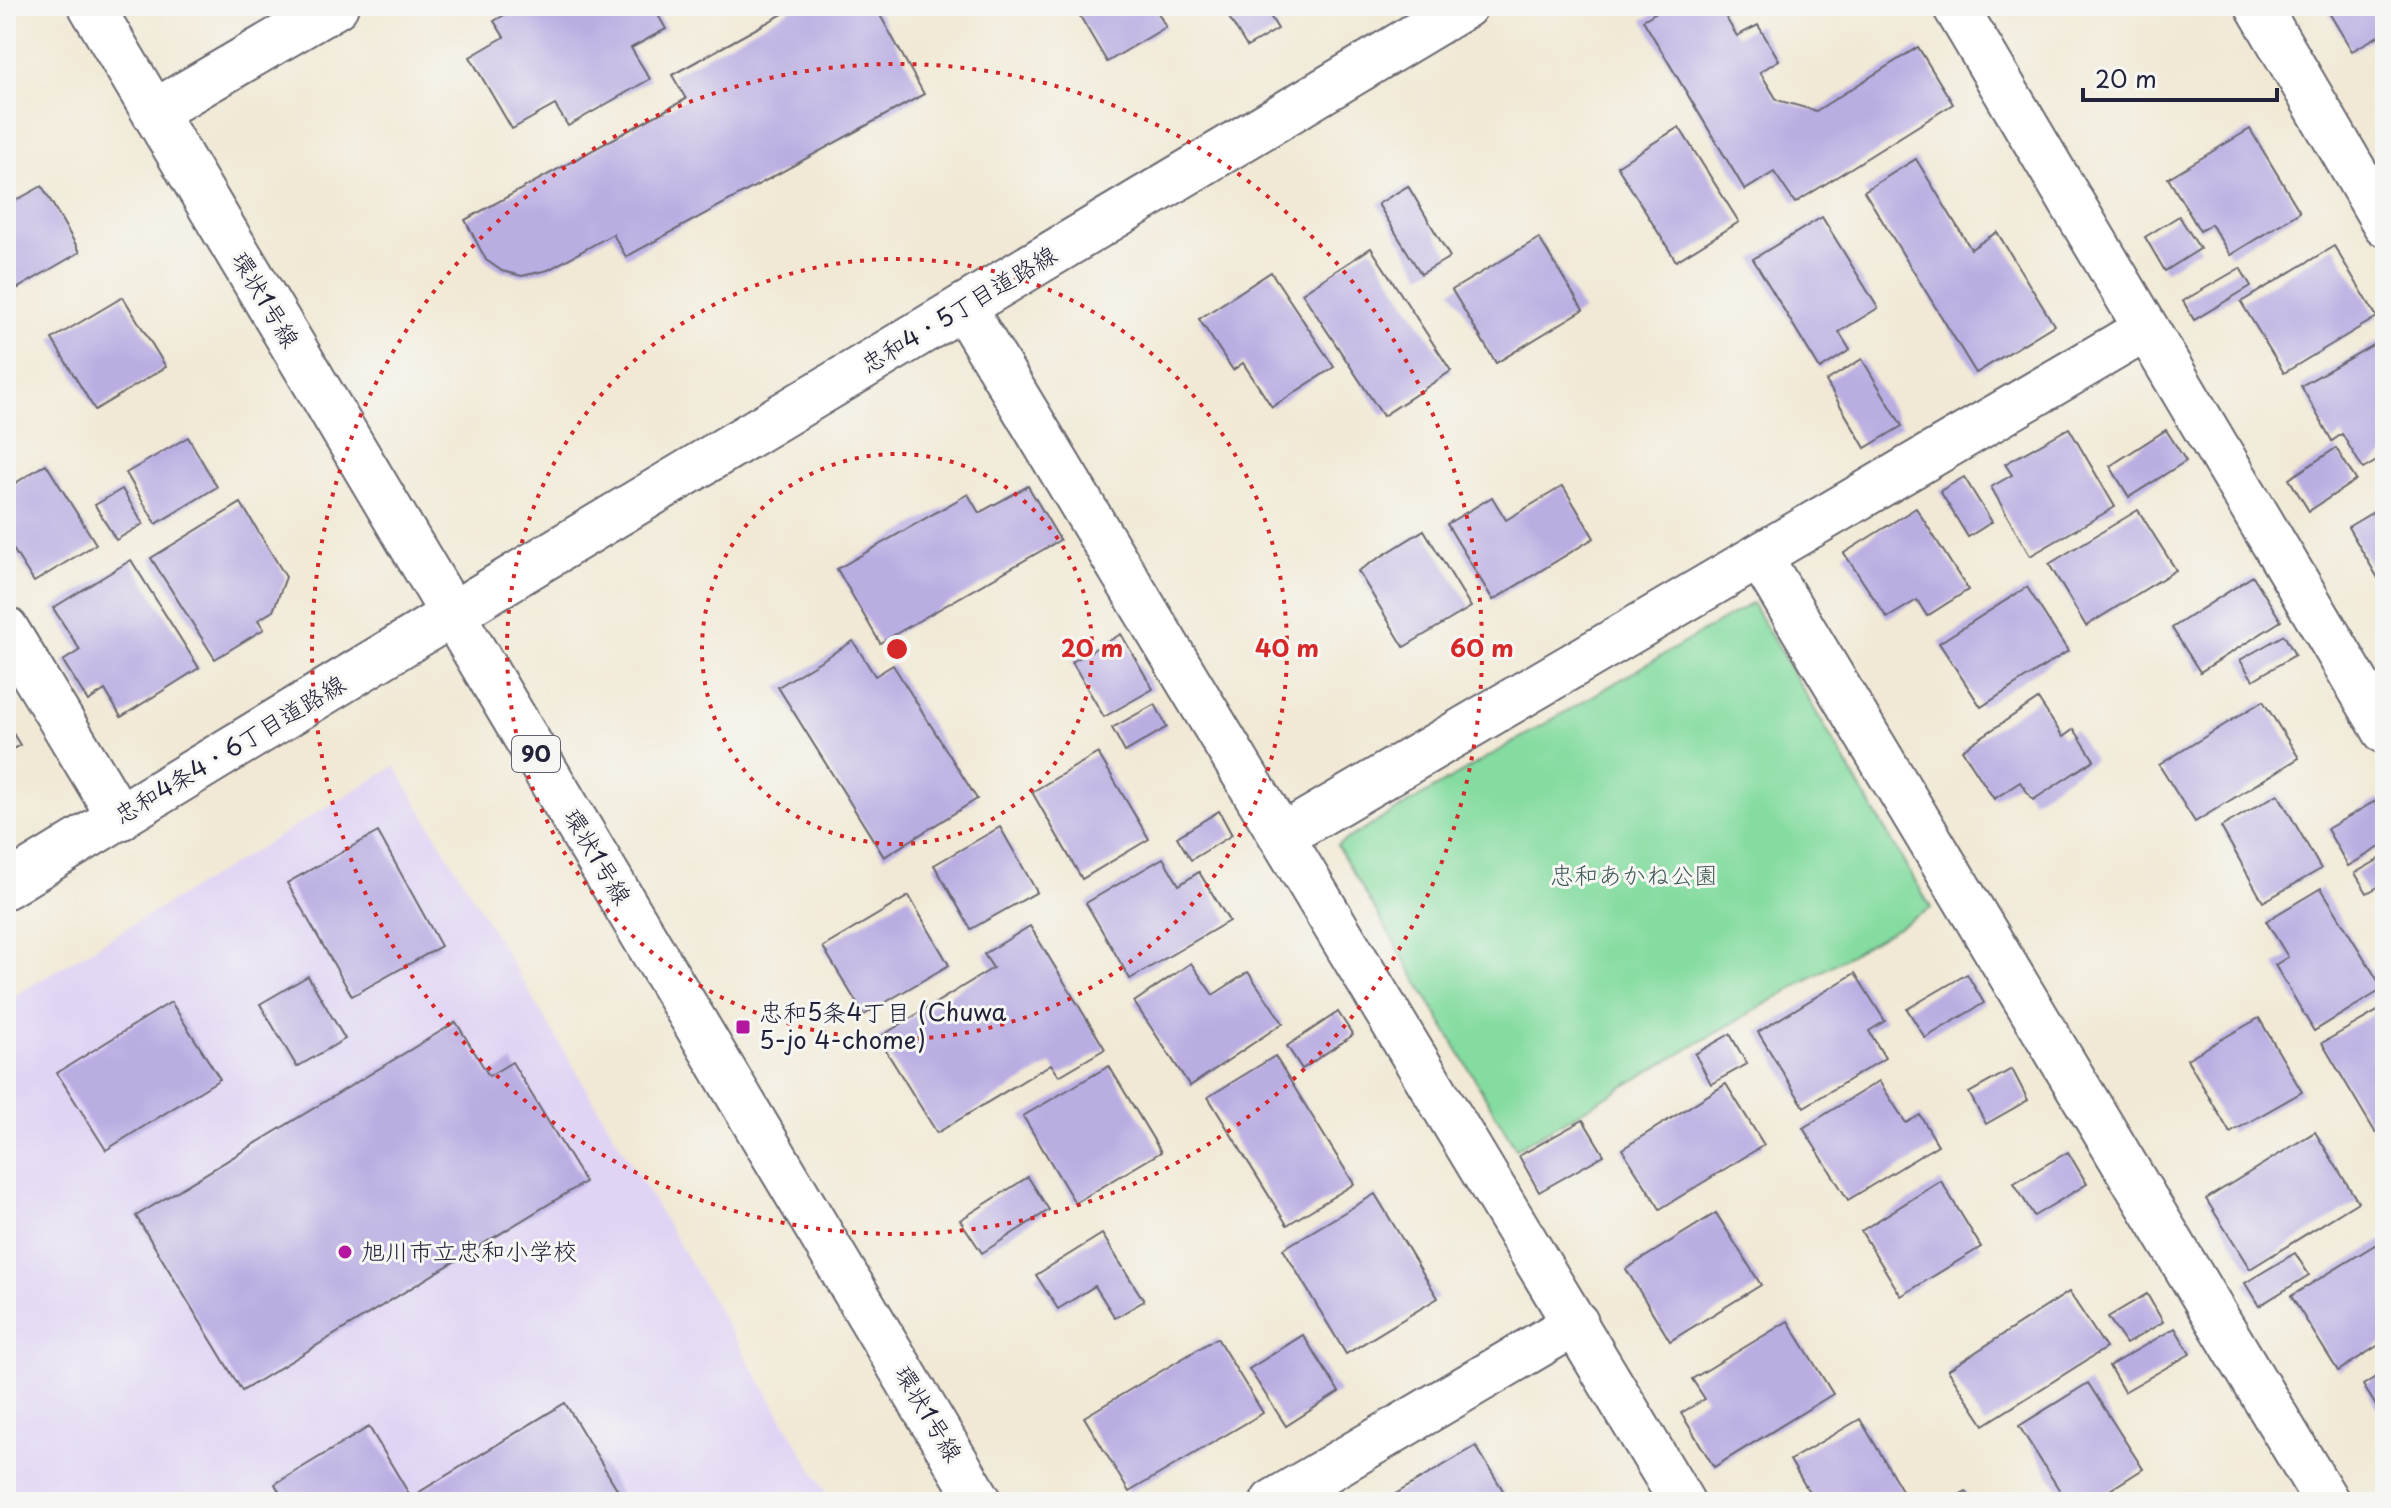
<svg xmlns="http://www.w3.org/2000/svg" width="2391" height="1508" font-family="'Playpen Sans','Klee One',sans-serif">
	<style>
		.built { fill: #e0d4f4 }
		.green { fill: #85dca0; stroke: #547f6e; stroke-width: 2 }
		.building { fill: #baade2 }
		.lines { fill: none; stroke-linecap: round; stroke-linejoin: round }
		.street-casing { stroke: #6a6871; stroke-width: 48 }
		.primary-casing { stroke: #6a6871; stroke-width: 48 }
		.street { stroke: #fff; stroke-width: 44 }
		.primary { stroke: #fff; stroke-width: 44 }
		.ring { fill: none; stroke: #d62828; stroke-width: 4; stroke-dasharray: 4 8 }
		.poi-dot { fill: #b5179e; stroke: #f6f6f2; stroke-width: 3 }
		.labels { text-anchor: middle; stroke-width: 6; stroke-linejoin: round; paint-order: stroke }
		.shield { fill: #f6f6f2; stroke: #626272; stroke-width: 2 }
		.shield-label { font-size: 22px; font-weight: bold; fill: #22223b }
		.street-label { font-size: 24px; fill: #22223b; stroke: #f6f6f2 }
		.park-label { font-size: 24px; fill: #405a59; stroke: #f6f6f2 }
		.poi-label { font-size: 24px; fill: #22223b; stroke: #f6f6f2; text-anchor: start }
		.centre { fill: #d62828; stroke: #f6f6f2; stroke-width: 4 }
		.ring-label { font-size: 24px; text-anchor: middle; font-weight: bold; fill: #d62828; stroke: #f6f6f2; stroke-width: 6; stroke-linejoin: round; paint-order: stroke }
	</style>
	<rect width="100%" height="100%" fill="#f6f6f2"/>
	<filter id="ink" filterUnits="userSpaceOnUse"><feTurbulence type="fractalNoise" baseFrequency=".0125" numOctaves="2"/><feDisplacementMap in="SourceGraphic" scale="16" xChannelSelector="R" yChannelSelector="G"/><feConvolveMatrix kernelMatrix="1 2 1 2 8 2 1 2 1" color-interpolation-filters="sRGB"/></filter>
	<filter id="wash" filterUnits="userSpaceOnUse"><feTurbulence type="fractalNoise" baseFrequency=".006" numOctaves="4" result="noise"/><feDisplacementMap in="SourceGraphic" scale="32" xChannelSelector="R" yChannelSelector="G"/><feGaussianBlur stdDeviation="1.8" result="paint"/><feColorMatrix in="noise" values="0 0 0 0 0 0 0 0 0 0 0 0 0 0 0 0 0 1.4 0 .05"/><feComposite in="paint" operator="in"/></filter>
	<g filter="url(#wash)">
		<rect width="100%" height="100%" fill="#f1e9d5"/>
		<path class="built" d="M395,766L832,1502H6V1001Z"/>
		<path class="green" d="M1752,603L1931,908L1516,1149L1337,845Z"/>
		<g id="blocks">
			<g class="building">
				<path d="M520,6H653L666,29L631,48L650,79L568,126L555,105L512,129L470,57L504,37L494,21Z"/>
				<path d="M797,6H875L924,94L626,257L613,234L548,270L522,276L502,271L486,260L465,220L686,99L672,75Z"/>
				<path d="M1074,6H1167L1157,11L1166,27L1107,62Z"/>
				<path d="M1222,6H1264L1278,29L1247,47Z"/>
				<path d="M1667,6H1719L1737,36L1758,25L1779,60L1760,72L1777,100L1816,111L1918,47L1953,104L1795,203L1774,172L1745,190L1643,20Z"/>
				<path d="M2325,6H2385V32L2352,51Z"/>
				<path d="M1679,127L1739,222L1676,261L1617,166Z"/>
				<path d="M2250,129L2300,212L2230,255L2211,224L2200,231L2168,178Z"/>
				<path d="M1916,159L1971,249L1997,232L2054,325L1976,373L1864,191Z"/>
				<path d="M42,186L80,252L6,295V206Z"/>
				<path d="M1408,186L1450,257L1421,274L1378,204Z"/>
				<path d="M2179,216L2200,249L2165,271L2145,237Z"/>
				<path d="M1822,217L1878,308L1839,332L1850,350L1820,369L1753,259Z"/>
				<path d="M1539,238L1583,310L1496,363L1452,290Z"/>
				<path d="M2334,246L2377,317L2284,373L2241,302Z"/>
				<path d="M1371,248L1451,371L1383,416L1302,293Z"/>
				<path d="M2240,268L2251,286L2194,320L2183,301Z"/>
				<path d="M1271,272L1334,367L1272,407L1243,363L1233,370L1199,319Z"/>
				<path d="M123,297L166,367L95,410L52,339Z"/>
				<path d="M2385,338V456L2363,469L2342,434L2332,441L2301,386Z"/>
				<path d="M1862,359L1902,426L1865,448L1826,381Z"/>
				<path d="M2069,428L2115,507L2030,556L1991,487L2012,475L2005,464Z"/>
				<path d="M2166,430L2186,461L2129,497L2110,466Z"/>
				<path d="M188,437L217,487L156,524L126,473Z"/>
				<path d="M2336,448L2356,480L2309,511L2289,479Z"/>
				<path d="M46,464L96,544L34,582L6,538V489Z"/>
				<path d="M1964,477L1992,522L1968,537L1940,491Z"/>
				<path d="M1028,486L1060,540L880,643L837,569L968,494L979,513Z"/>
				<path d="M1563,486L1594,538L1493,600L1447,524L1492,497L1506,520Z"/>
				<path d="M122,489L143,524L116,540L95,505Z"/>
				<path d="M241,503L286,577L273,611L258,620L264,629L215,659L151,558Z"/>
				<path d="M2385,505V590L2348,527Z"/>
				<path d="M1916,508L1968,590L1927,616L1917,600L1887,618L1844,553Z"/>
				<path d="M2138,510L2176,570L2086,626L2049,564Z"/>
				<path d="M1424,530L1471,607L1404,647L1358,571Z"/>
				<path d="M131,560L199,668L121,717L105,690L88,701L63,661L80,650L53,608Z"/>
				<path d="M2253,576L2281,621L2200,672L2172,628Z"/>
				<path d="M2027,587L2068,651L1981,707L1939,643Z"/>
				<path d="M1121,634L1153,689L1104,717L1072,662Z"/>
				<path d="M2284,635L2295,655L2253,680L2240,660Z"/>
				<path d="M853,641L875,676L893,665L977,799L884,857L778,687Z"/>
				<path d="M2038,699L2063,737L2074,729L2094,760L2033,800L2020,782L1994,799L1962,750Z"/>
				<path d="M2263,701L2299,758L2195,822L2159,765Z"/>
				<path d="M1155,704L1167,727L1125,752L1112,728Z"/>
				<path d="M6,722L20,745L6,753Z"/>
				<path d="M1098,753L1149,839L1082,879L1032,792Z"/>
				<path d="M2278,794L2321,869L2263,902L2221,827Z"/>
				<path d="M2379,799L2385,810V844L2348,866L2327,829Z"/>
				<path d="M1219,811L1232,835L1191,860L1177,837Z"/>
				<path d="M1000,827L1037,892L971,929L934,865Z"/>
				<path d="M378,832L441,946L352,996L287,883Z"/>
				<path d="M2385,856V883L2367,893L2355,873Z"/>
				<path d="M1163,858L1179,885L1199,872L1229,921L1130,979L1086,903Z"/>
				<path d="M2321,888L2383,989L2314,1031L2275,965L2288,957L2266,921Z"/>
				<path d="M909,896L949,965L864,1015L823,947Z"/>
				<path d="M1030,926L1105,1049L1059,1076L1051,1064L937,1133L878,1038L993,968L984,954Z"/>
				<path d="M1191,963L1213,995L1248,972L1283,1023L1190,1086L1134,1002Z"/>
				<path d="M1855,973L1885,1021L1869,1031L1885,1058L1804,1107L1758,1032Z"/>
				<path d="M1967,974L1984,1003L1925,1038L1907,1009Z"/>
				<path d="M308,976L345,1039L297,1067L260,1004Z"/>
				<path d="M171,1002L220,1079L106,1150L57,1073Z"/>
				<path d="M2383,1008L2385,1012V1126L2375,1132L2322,1043Z"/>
				<path d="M1338,1012L1353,1035L1302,1069L1287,1046Z"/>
				<path d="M2259,1018L2302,1092L2230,1133L2187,1059Z"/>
				<path d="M456,1022L489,1076L512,1062L585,1182L242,1391L136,1216Z"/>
				<path d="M1730,1034L1747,1064L1711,1084L1695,1054Z"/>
				<path d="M1275,1056L1354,1184L1287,1225L1208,1097Z"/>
				<path d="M1109,1066L1161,1152L1075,1203L1023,1116Z"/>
				<path d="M2012,1069L2028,1100L1986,1124L1969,1093Z"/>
				<path d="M1879,1081L1906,1123L1920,1115L1938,1145L1848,1200L1803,1128Z"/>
				<path d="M1726,1084L1764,1145L1660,1209L1622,1149Z"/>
				<path d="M1583,1120L1604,1155L1539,1192L1519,1156Z"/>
				<path d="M2315,1132L2358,1202L2250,1269L2206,1199Z"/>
				<path d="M2068,1152L2087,1184L2034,1216L2014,1183Z"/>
				<path d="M1028,1177L1049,1210L982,1253L960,1220Z"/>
				<path d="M1941,1181L1981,1247L1901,1296L1861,1231Z"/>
				<path d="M1375,1194L1438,1298L1346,1354L1283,1249Z"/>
				<path d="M1716,1213L1761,1285L1670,1341L1626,1269Z"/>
				<path d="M1102,1234L1144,1301L1115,1318L1095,1286L1058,1309L1036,1275Z"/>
				<path d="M2383,1240L2385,1341L2338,1371L2291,1296Z"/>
				<path d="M2295,1253L2309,1275L2259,1306L2245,1283Z"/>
				<path d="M2069,1292L2106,1348L1984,1425L1948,1370Z"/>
				<path d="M2147,1294L2163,1322L2126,1344L2108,1317Z"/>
				<path d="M1788,1321L1833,1394L1714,1467L1681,1413L1705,1399L1692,1379Z"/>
				<path d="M2175,1328L2190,1354L2124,1392L2109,1366Z"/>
				<path d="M1303,1335L1339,1392L1286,1426L1249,1369Z"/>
				<path d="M1217,1338L1263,1413L1129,1492L1084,1417Z"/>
				<path d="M2385,1371V1420L2363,1385Z"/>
				<path d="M2088,1383L2143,1469L2091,1502H2067L2019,1426Z"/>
				<path d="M565,1403L625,1502H285L275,1484L369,1427L411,1497Z"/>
				<path d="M1860,1419L1909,1502H1815L1790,1460Z"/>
				<path d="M1476,1446L1510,1502H1382Z"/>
				<path d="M1966,1491L1972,1502H1946Z"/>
			</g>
		</g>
	</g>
	<g filter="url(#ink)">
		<use href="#blocks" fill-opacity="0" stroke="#6a6871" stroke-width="2"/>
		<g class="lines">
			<g class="street-casing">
				<g id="street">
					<path d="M1955,6L2385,731"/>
					<path d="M2258,6L2385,224"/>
					<path d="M154,112L336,6"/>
					<path d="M963,307L1682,1502"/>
					<path d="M1760,557L2327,1502"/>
					<path d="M6,629L120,818"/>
					<path d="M1282,836L2146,329"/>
					<path d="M6,886L546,557L1465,6"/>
					<path d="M1273,1502L1576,1323"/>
				</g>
			</g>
			<g class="primary-casing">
				<path id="primary" d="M91,6L980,1502"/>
			</g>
			<use href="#street" class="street"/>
			<use href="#primary" class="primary"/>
		</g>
	</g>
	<g class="ring">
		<circle cx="897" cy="649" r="195"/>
		<circle cx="897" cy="649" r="390"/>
		<circle cx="897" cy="649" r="585"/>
	</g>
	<g class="poi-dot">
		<rect x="735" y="1019" width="16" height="16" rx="4"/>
		<circle cx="345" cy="1252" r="8"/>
	</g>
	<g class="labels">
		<rect class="shield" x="512" y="736" width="48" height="36" rx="6"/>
		<g class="shield-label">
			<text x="536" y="762">90</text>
		</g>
		<g class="street-label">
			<text transform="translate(265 300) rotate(59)" y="8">環状1号線</text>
			<text transform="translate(959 310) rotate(-31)" y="8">忠和4・5丁目道路線</text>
			<text transform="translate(230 750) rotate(-31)" y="8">忠和4条4・6丁目道路線</text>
			<text transform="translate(597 857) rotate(59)" y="8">環状1号線</text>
			<text transform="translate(928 1414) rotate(59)" y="8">環状1号線</text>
		</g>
		<g class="park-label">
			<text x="1634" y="884">忠和あかね公園</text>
		</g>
		<g class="poi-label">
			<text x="759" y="1021">忠和5条4丁目 (Chuwa<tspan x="759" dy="28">5-jo 4-chome)</tspan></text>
			<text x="361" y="1260">旭川市立忠和小学校</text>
		</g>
	</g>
	<circle cx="897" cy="649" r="12" class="centre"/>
	<g class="ring-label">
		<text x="1092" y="657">20 m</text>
		<text x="1287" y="657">40 m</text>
		<text x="1482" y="657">60 m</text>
	</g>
	<rect width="2391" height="1508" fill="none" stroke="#f6f6f2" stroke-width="32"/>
	<path d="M2083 88v12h194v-12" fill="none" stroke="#22223b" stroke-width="4"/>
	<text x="2095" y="88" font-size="24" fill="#22223b" stroke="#f6f6f2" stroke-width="6" paint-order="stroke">20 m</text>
</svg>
